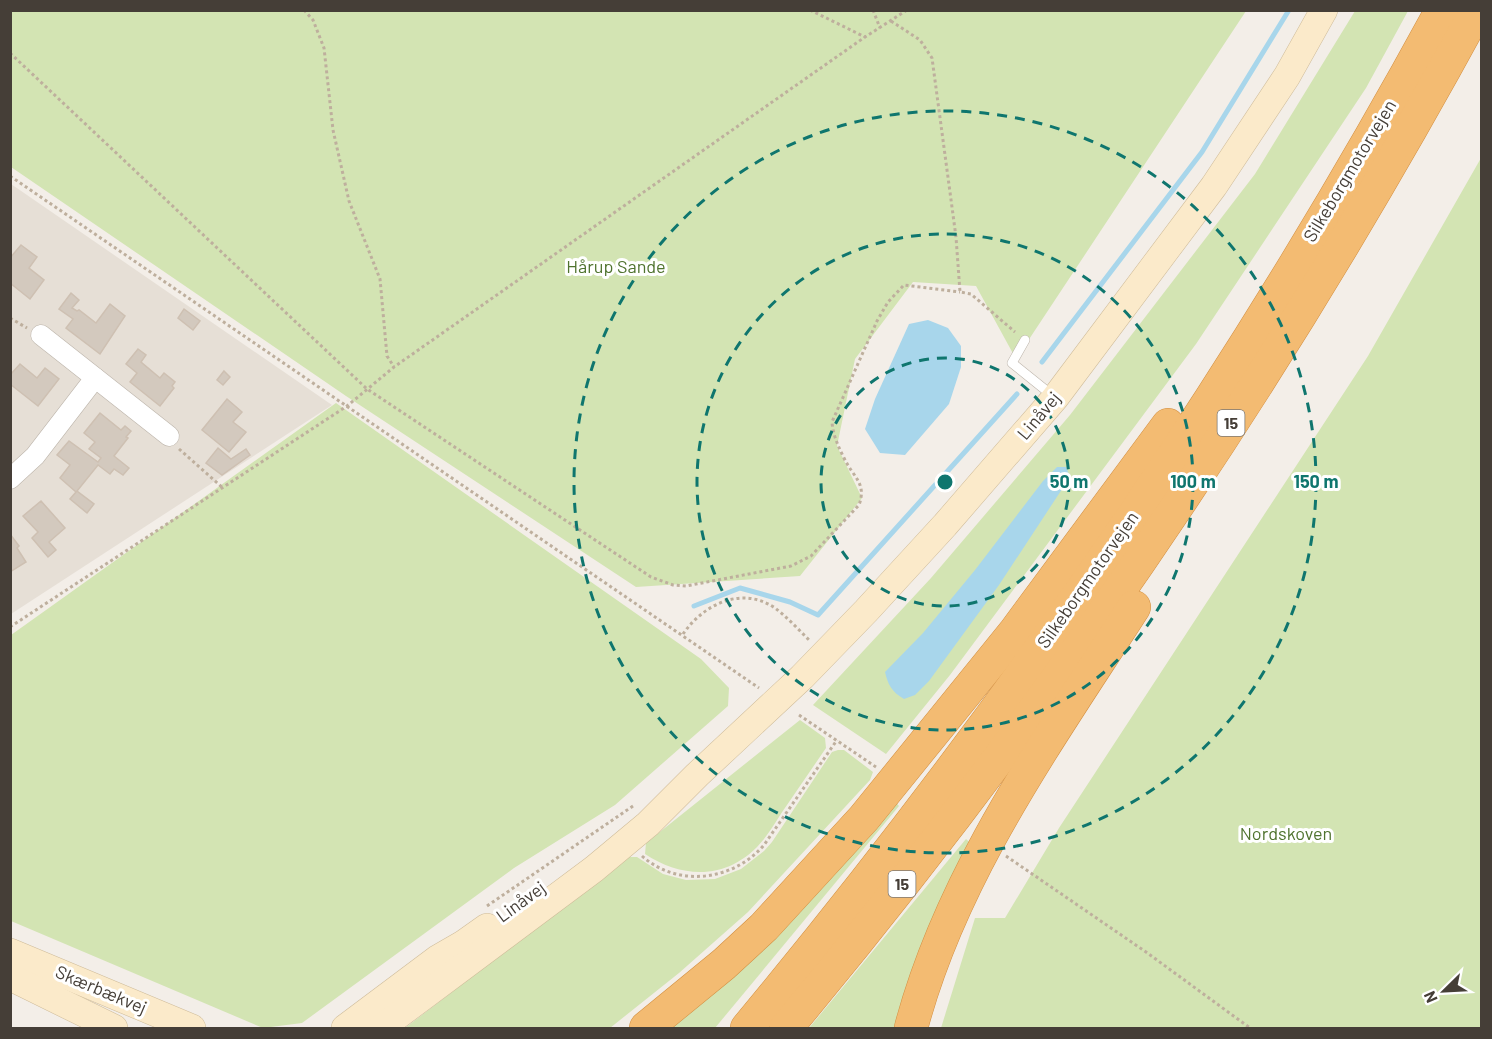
<svg xmlns="http://www.w3.org/2000/svg" width="1492" height="1039" font-family="Barlow,sans-serif">
	<style>
		.residential { fill: #e6dfd6 }
		.green { fill: #d3e4b3 }
		.water { fill: #a8d6eb }
		.lines { fill: none; stroke-linecap: round; stroke-linejoin: round }
		.stream { stroke: #a8d6eb; stroke-width: 5 }
		.building { fill: #d3c9be; stroke: #cec0b2; stroke-width: 1.5 }
		.lane-casing { stroke: #bdb5ab; stroke-width: 10 }
		.street-casing { stroke: #bdb5ab; stroke-width: 21 }
		.secondary-casing { stroke: #cfbc9a; stroke-width: 28 }
		.highway-casing { stroke: #d28f42; stroke-width: 34 }
		.path { stroke: #beaf9d; stroke-width: 3; stroke-dasharray: 3 3; stroke-linecap: butt }
		.lane { stroke: #fff; stroke-width: 9 }
		.street { stroke: #fff; stroke-width: 20 }
		.secondary { stroke: #fbeaca; stroke-width: 27 }
		.highway { stroke: #f3bb72; stroke-width: 33 }
		.ring { fill: none; stroke: #0f766e; stroke-width: 3; stroke-dasharray: 10 8 }
		.labels { text-anchor: middle; stroke-width: 6; stroke-linejoin: round; paint-order: stroke }
		.shield { fill: #fff; stroke: #7d7873; stroke-width: 1.5 }
		.shield-label { font-size: 16px; font-weight: bold; fill: #453e37 }
		.street-label { font-size: 18px; fill: #453e37; stroke: #fff }
		.park-label { font-size: 18px; fill: #4f732e; stroke: #fff }
		.centre { fill: #0f766e; stroke: #fff; stroke-width: 3 }
		.ring-label { font-size: 18px; text-anchor: middle; font-weight: bold; fill: #0f766e; stroke: #fff; stroke-width: 6; stroke-linejoin: round; paint-order: stroke }
	</style>
	<rect width="100%" height="100%" fill="#f3eee8"/>
	<path class="residential" d="M11,184L332,405L11,614Z"/>
	<g class="green">
		<path d="M10,11H1246L1016,359L976,286L913,282L855,359L837,446L862,498L800,576L636,587L346,396L11,167Z"/>
		<path d="M1355,11H1408L1366,88L1196,344L950,675L886,754L813,705L931,578L1070,415L1255,174Z"/>
		<path d="M1481,158V1028H941L975,918H1005L1059,828L1368,356Z"/>
		<path d="M336,403L701,659L729,688L728,706L615,805L514,868L302,1023L263,1028L11,921V635Z"/>
		<path d="M800,720L825,738L826,748C813,767 800,786 787,805C779,816 772,829 764,839C732,879 686,881 645,854L646,843Z"/>
		<path d="M838,750H844L873,772L870,780L748,912L679,973L610,1028H405L628,857H637L663,874L686,880L715,879L741,869L764,851L772,842L832,752Z"/>
		<path d="M893,799L899,806L715,1028H671Z"/>
		<path d="M966,839L975,847L901,1028H809Z"/>
	</g>
	<g class="water">
		<path d="M928,320L948,328L961,346V367L949,404L905,455L880,453L865,429L875,399L909,324Z"/>
		<path d="M1057,467H1066L1070,477L999,585L929,681L915,695L904,699C892,692 888,685 885,672L923,633L975,570L1043,481Z"/>
	</g>
	<g class="lines">
		<g class="stream">
			<path d="M1042,362L1202,152L1289,10"/>
			<path d="M694,606L740,588L790,602L818,615L1017,394"/>
		</g>
	</g>
	<g class="building">
		<path d="M21,245L37,257L29,268L44,280L30,299L10,283V258Z"/>
		<path d="M71,293L79,300L72,308L77,311L79,310L96,323L110,304L125,316L100,354L66,328L73,319L59,309Z"/>
		<path d="M184,309L200,321L193,330L178,318Z"/>
		<path d="M138,349L146,355L141,362L160,378L164,373L175,382L172,386L174,388L160,406L130,382L137,373L126,364Z"/>
		<path d="M20,364L37,378L45,368L59,379L38,406L10,384V375Z"/>
		<path d="M224,371L230,377L223,385L217,380Z"/>
		<path d="M227,399L242,412L233,422L246,432L229,452L202,430Z"/>
		<path d="M100,413L121,430L125,426L131,431L126,437L128,438L114,456L129,468L123,475L114,469L110,474L98,465L77,491L94,504L87,513L70,499L76,492L60,478L70,465L57,455L69,441L98,462L101,458L89,449L95,442L84,433Z"/>
		<path d="M218,448L231,459L246,449L250,455L222,475L206,463Z"/>
		<path d="M41,501L65,528L49,542L56,550L48,557L32,538L38,532L23,516Z"/>
		<path d="M10,534L19,546L17,548L26,562L10,572Z"/>
	</g>
	<g class="lines">
		<g class="lane-casing">
			<path id="lane" d="M1025,340L1012,363L1053,396"/>
		</g>
		<g class="street-casing">
			<g id="street">
				<path d="M41,335L169,436"/>
				<path d="M10,479L35,456L95,378"/>
			</g>
		</g>
		<g class="secondary-casing">
			<g id="secondary">
				<path d="M10,952L192,1028"/>
				<path d="M10,977L114,1028"/>
				<path d="M345,1028L437,959L463,944L487,927"/>
				<path d="M381,1028L594,869L648,824L697,775L802,677L866,611L945,525L1055,398L1214,186L1287,76L1324,10"/>
			</g>
		</g>
		<g class="highway-casing">
			<g id="highway">
				<path d="M646,1028L724,964L764,927L864,818L1014,633L1168,425"/>
				<path d="M747,1028C1010,712 1245,372 1442,10"/>
				<path d="M786,1028C1049,713 1281,371 1477,10"/>
				<path d="M911,1028C952,873 1048,741 1134,607"/>
			</g>
		</g>
		<g class="path">
			<path d="M304,10L313,20L324,48L333,130L349,201L380,279L387,356L394,367"/>
			<path d="M810,10L865,37"/>
			<path d="M873,10L880,28"/>
			<path d="M891,21L920,40L932,58L956,237L960,292L971,294L1015,332"/>
			<path d="M10,53L367,389L651,577L673,585L686,586L791,566L811,556L859,505C867,483 853,477 844,458C838,446 833,435 832,422L877,321L888,302L904,285L960,292"/>
			<path d="M10,176L759,688"/>
			<path d="M10,318L27,328"/>
			<path d="M179,449L223,488"/>
			<path d="M10,627L347,406L394,367L865,37L907,10"/>
			<path d="M683,634C703,605 741,585 775,608C787,617 798,629 809,640"/>
			<path d="M799,715L876,767"/>
			<path d="M642,856C678,888 733,881 764,845L837,740"/>
			<path d="M1006,856L1146,952L1250,1028"/>
			<path d="M487,906L633,806"/>
		</g>
		<use href="#lane" class="lane"/>
		<use href="#street" class="street"/>
		<use href="#secondary" class="secondary"/>
		<use href="#highway" class="highway"/>
	</g>
	<g class="ring">
		<circle cx="945" cy="482" r="124"/>
		<circle cx="945" cy="482" r="248"/>
		<circle cx="945" cy="482" r="371"/>
	</g>
	<g class="labels">
		<g class="shield">
			<rect x="1217.5" y="410" width="27" height="26" rx="4.5"/>
			<rect x="888.5" y="871" width="27" height="26" rx="4.5"/>
		</g>
		<g class="shield-label">
			<text x="1231" y="429">15</text>
			<text x="902" y="890">15</text>
		</g>
		<g class="street-label">
			<text transform="translate(1350 171) rotate(-59)" y="6">Silkeborgmotorvejen</text>
			<text transform="translate(1039 416) rotate(-50)" y="6">Linåvej</text>
			<text transform="translate(1088 580) rotate(-55)" y="6">Silkeborgmotorvejen</text>
			<text transform="translate(521 902) rotate(-36)" y="6">Linåvej</text>
			<text transform="translate(101 990) rotate(23)" y="6">Skærbækvej</text>
		</g>
		<g class="park-label">
			<text x="616" y="273">Hårup Sande</text>
			<text x="1286" y="840">Nordskoven</text>
		</g>
	</g>
	<circle cx="945" cy="482" r="9" class="centre"/>
	<g class="ring-label">
		<text x="1069" y="488">50 m</text>
		<text x="1193" y="488">100 m</text>
		<text x="1316" y="488">150 m</text>
	</g>
	<rect width="1492" height="1039" fill="none" stroke="#453e37" stroke-width="24"/>
	<g transform="translate(1444 991) rotate(246)" stroke="#ffffff" stroke-width="4.5" paint-order="stroke">
	<path d="M0-4.5L10 22L0 15L-10 22Z" fill="#453e37"/>
	<text y="-9" font-size="16" font-weight="bold" text-anchor="middle" fill="#453e37">N</text>
	</g>
</svg>
